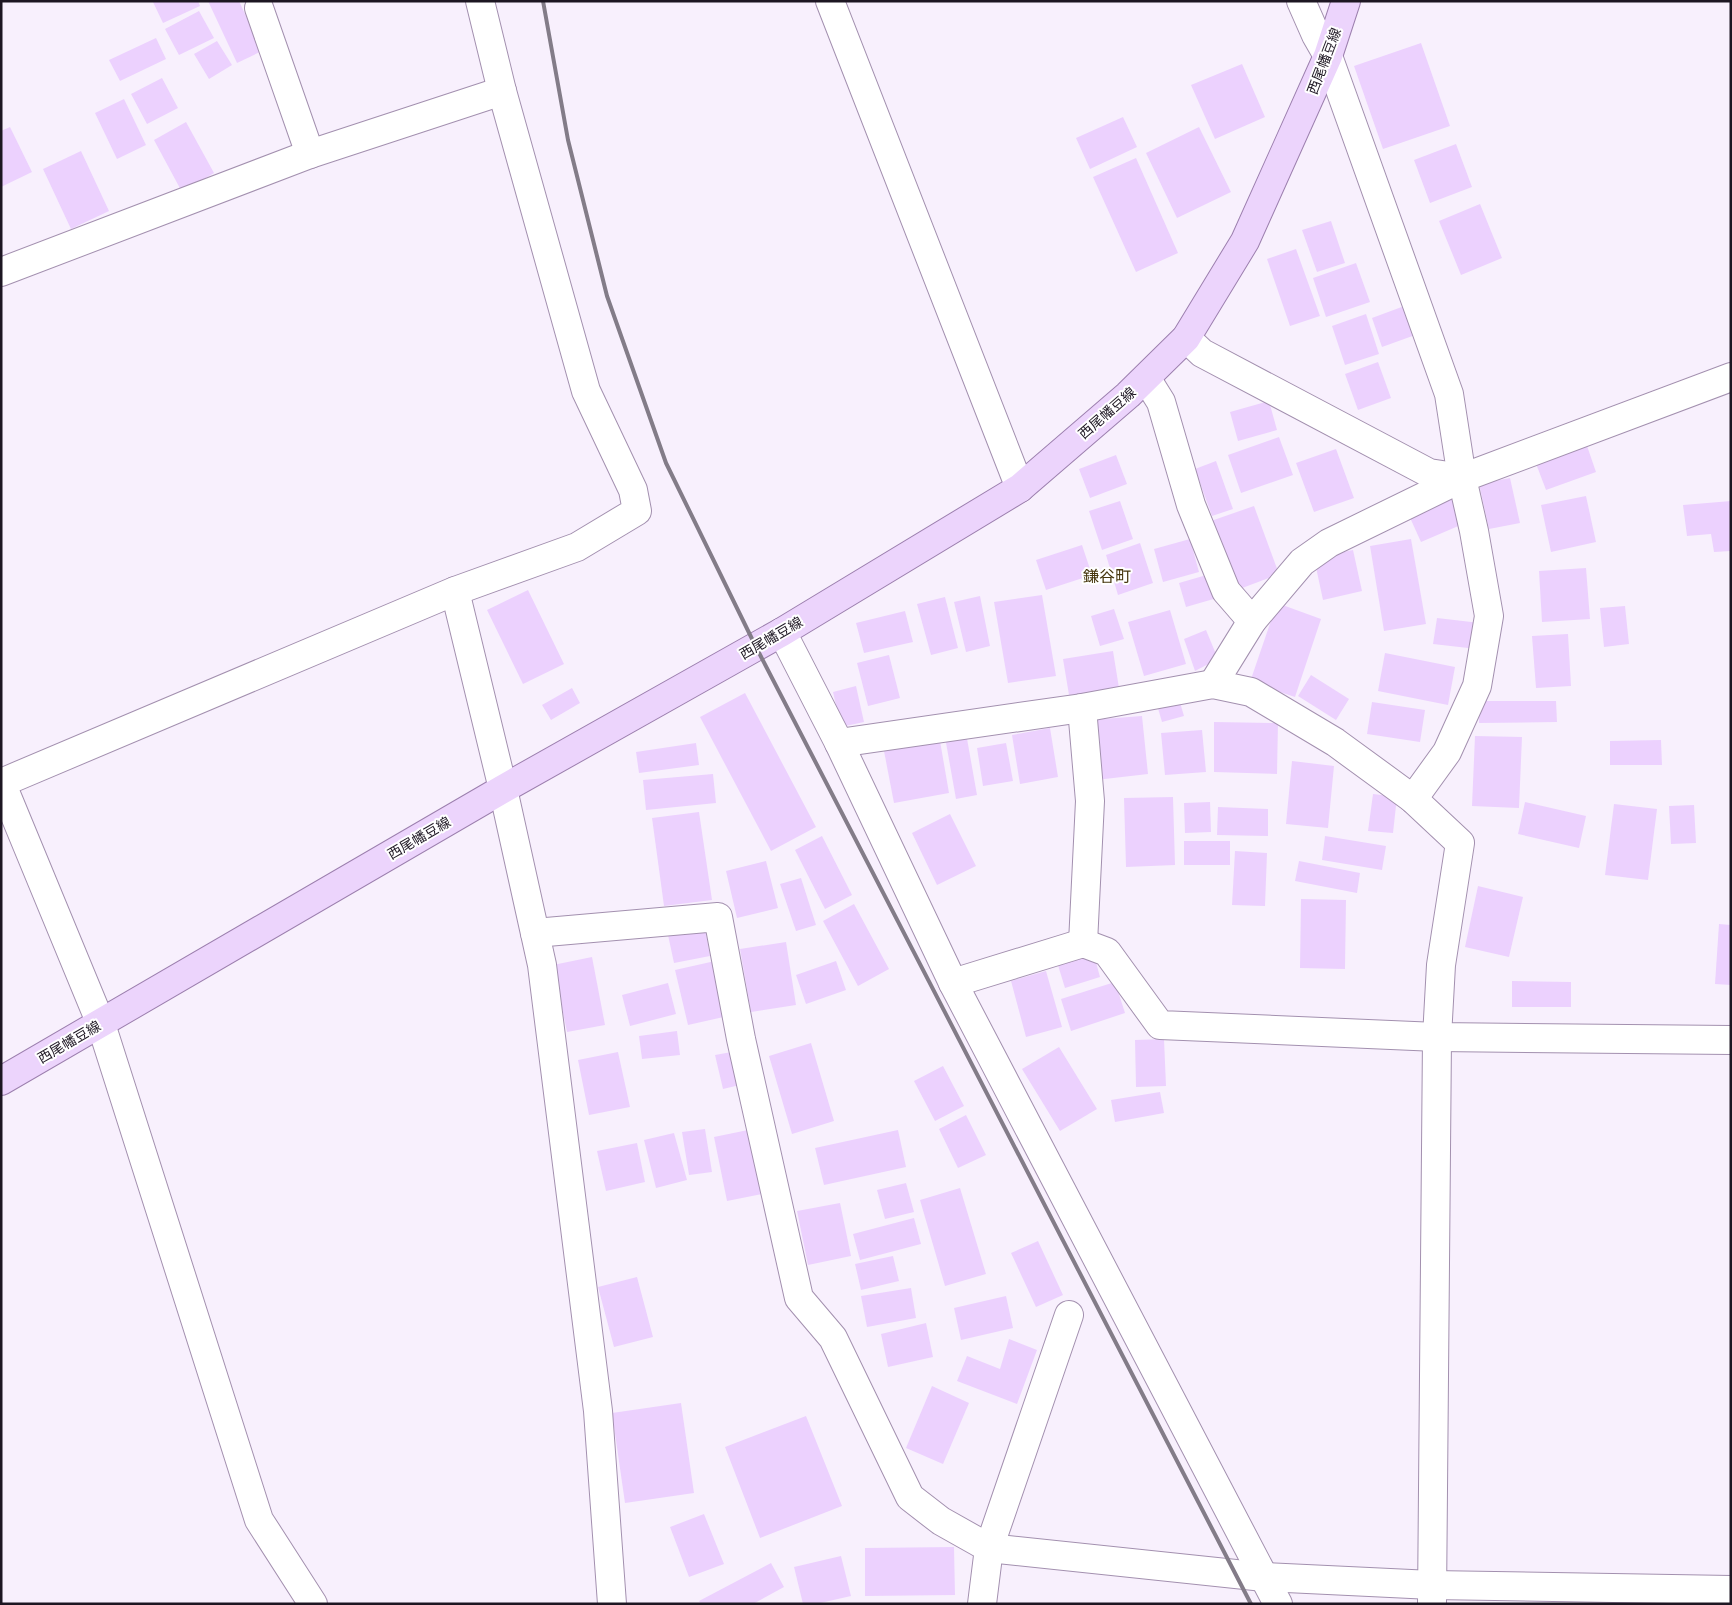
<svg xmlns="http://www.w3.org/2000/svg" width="1732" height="1605" font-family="'DM Sans','Noto Sans JP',sans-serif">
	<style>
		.building { fill: #ecd1fe }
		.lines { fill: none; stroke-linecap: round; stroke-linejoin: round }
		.minor-casing { stroke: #a390af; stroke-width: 30 }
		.major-casing { stroke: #9c7fae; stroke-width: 30 }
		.minor { stroke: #fff; stroke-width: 28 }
		.major { stroke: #ecd4fc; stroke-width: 28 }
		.rail { stroke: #837c88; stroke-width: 4 }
		.labels { text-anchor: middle; stroke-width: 4; stroke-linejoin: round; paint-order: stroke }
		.street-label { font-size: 14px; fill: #1d1622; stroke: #fff }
		.quarter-label { font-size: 16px; fill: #46360e; stroke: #fff }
	</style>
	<rect width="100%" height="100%" fill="#f8f0fd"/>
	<g class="building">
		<path d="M155,1H198L200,6L163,23L153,2Z"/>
		<path d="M208,1H239L262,51L237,63Z"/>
		<path d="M199,11L214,38L179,55L165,29Z"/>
		<path d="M156,38L166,59L120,81L109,60Z"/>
		<path d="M217,41L232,65L209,79L194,54Z"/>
		<path d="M1421,43L1450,126L1383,149L1354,66Z"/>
		<path d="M1242,64L1265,117L1215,139L1191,85Z"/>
		<path d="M162,78L178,108L147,124L131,94Z"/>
		<path d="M124,99L146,145L117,159L95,113Z"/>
		<path d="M1123,117L1137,147L1090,169L1076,138Z"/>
		<path d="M186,122L214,173L182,192L154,140Z"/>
		<path d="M10,127L32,172L1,187V131Z"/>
		<path d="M1199,127L1231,192L1177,218L1146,153Z"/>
		<path d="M1456,144L1472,187L1430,203L1414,160Z"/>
		<path d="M81,151L109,211L71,229L43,169Z"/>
		<path d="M1136,158L1178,253L1136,272L1093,177Z"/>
		<path d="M1480,204L1502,258L1461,275L1439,221Z"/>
		<path d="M1331,221L1345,263L1317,272L1302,230Z"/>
		<path d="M1296,249L1320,316L1290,326L1267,259Z"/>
		<path d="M1356,263L1370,302L1326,317L1313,278Z"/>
		<path d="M1407,305L1418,334L1382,347L1372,318Z"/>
		<path d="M1366,314L1379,354L1345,365L1332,326Z"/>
		<path d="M1378,362L1391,398L1358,410L1345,374Z"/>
		<path d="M1269,401L1277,430L1238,441L1230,412Z"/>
		<path d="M1279,437L1293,475L1241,493L1228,455Z"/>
		<path d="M1586,443L1596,472L1546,490L1535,461Z"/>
		<path d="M1336,449L1354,498L1314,512L1296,463Z"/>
		<path d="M1116,455L1127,484L1090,498L1079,469Z"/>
		<path d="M1216,461L1233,509L1212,516L1195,469Z"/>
		<path d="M1510,478L1520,523L1489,529L1479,484Z"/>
		<path d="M1450,492L1463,524L1421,542L1407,511Z"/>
		<path d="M1586,496L1596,542L1551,552L1541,505Z"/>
		<path d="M1120,501L1133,539L1102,550L1089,511Z"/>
		<path d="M1731,501V551L1714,552L1711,534L1687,536L1683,505Z"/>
		<path d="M1254,506L1279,574L1237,590L1211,521Z"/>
		<path d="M1190,539L1199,572L1163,582L1154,549Z"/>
		<path d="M1411,539L1426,624L1384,631L1370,546Z"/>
		<path d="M1140,543L1153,583L1118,595L1106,555Z"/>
		<path d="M1082,545L1092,575L1046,590L1036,560Z"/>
		<path d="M1353,550L1362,591L1323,600L1314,558Z"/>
		<path d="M1586,568L1590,619L1542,622L1539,571Z"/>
		<path d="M1210,574L1217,598L1186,607L1179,583Z"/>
		<path d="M528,590L564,664L523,684L487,610Z"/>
		<path d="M1042,595L1056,676L1008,683L994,602Z"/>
		<path d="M980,596L990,646L966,652L954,602Z"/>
		<path d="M945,597L958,648L931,655L917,604Z"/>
		<path d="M1277,603L1321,619L1295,697L1250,682Z"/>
		<path d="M1625,606L1629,644L1604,647L1600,608Z"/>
		<path d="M1114,609L1124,639L1100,646L1091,616Z"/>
		<path d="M1170,610L1186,664L1144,676L1128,622Z"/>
		<path d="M905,611L913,642L864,653L856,623Z"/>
		<path d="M1437,618L1480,623L1477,649L1433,644Z"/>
		<path d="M1206,630L1218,659L1195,671L1184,639Z"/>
		<path d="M1568,634L1571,686L1536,688L1532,636Z"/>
		<path d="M1113,651L1119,688L1069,695L1063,659Z"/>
		<path d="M1385,653L1455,667L1448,705L1378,691Z"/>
		<path d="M889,655L900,698L868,706L857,663Z"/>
		<path d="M1311,675L1349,699L1336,720L1298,696Z"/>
		<path d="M856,686L864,722L841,727L833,692Z"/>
		<path d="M572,688L580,703L551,720L542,705Z"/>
		<path d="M745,693L816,827L771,851L700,717Z"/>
		<path d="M1179,699L1184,716L1162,722L1157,705Z"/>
		<path d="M1479,701H1556L1557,722L1479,723Z"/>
		<path d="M1372,702L1425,710L1420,742L1367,734Z"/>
		<path d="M1142,716L1148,774L1096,780L1090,720Z"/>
		<path d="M1214,722L1278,723L1277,774L1214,772Z"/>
		<path d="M1050,728L1058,777L1020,784L1012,735Z"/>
		<path d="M1202,730L1206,772L1165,775L1161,733Z"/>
		<path d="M966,733L977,795L956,799L945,737Z"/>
		<path d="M1475,736L1522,737L1519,808L1472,806Z"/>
		<path d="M1661,740L1662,765H1610V741Z"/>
		<path d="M940,741L949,793L894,803L884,751Z"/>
		<path d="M696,743L699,765L639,773L636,752Z"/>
		<path d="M1006,743L1013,781L983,786L977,748Z"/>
		<path d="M1292,761L1334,766L1328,828L1286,824Z"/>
		<path d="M713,774L716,803L646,810L643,780Z"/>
		<path d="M1373,794L1397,797L1393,833L1368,831Z"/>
		<path d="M1173,797L1175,865L1126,867L1124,798Z"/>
		<path d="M1210,802L1211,832L1185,833L1184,803Z"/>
		<path d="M1525,802L1586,816L1579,848L1518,834Z"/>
		<path d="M1614,804L1657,809L1648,880L1605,875Z"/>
		<path d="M1694,805L1696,843L1671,844L1669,806Z"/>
		<path d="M1218,807L1268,809V836L1217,835Z"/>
		<path d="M699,812L712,900L664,906L652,818Z"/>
		<path d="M950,814L976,866L937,885L912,833Z"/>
		<path d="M822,836L852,895L825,909L795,850Z"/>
		<path d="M1325,836L1386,846L1382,870L1322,860Z"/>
		<rect x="1184" y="841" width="46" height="24"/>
		<path d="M1235,851L1267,853L1265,906L1232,905Z"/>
		<path d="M766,861L778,908L737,918L726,871Z"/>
		<path d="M1299,861L1360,873L1357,893L1295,881Z"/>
		<path d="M801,878L816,925L796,931L780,884Z"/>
		<path d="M1478,886L1523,897L1509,957L1465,947Z"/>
		<path d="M1301,899L1346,900L1345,969L1300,968Z"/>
		<path d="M854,904L889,969L858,986L823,921Z"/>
		<path d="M1719,924L1731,925V985L1715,984Z"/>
		<path d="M705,928L710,956L674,963L668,935Z"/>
		<path d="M786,942L796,1005L751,1012L740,949Z"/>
		<path d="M1093,951L1100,977L1065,988L1057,962Z"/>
		<path d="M592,957L605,1025L567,1032L553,965Z"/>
		<path d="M715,961L728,1016L688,1025L675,970Z"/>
		<path d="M836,961L846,990L806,1004L796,975Z"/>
		<path d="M1046,971L1062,1027L1026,1037L1011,981Z"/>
		<path d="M1512,981L1571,982V1007H1512Z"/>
		<path d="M1115,982L1125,1013L1071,1031L1061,999Z"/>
		<path d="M668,983L676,1014L630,1026L622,995Z"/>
		<path d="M677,1031L680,1055L642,1059L639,1036Z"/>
		<path d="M1164,1039L1166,1086L1136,1087L1135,1040Z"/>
		<path d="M811,1043L834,1121L792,1134L769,1056Z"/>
		<path d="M1059,1047L1097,1109L1060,1131L1022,1069Z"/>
		<path d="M737,1051L744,1084L723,1089L715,1055Z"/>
		<path d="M618,1052L630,1107L589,1115L578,1060Z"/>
		<path d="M943,1066L964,1106L935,1121L914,1081Z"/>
		<path d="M1160,1092L1164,1113L1115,1122L1111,1100Z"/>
		<path d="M966,1115L986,1155L958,1168L939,1129Z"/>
		<path d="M705,1129L712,1172L689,1175L682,1132Z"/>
		<path d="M748,1130L762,1194L727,1201L714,1137Z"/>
		<path d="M898,1130L906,1167L824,1185L815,1148Z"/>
		<path d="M674,1133L687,1180L656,1188L644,1140Z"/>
		<path d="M637,1143L645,1182L606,1191L597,1151Z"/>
		<path d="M906,1183L914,1212L885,1219L877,1190Z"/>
		<path d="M960,1188L986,1274L945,1286L920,1200Z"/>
		<path d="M840,1203L851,1256L808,1265L797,1211Z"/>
		<path d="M914,1218L921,1244L860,1260L853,1234Z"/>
		<path d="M1038,1241L1063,1295L1036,1307L1011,1253Z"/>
		<path d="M893,1256L899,1281L861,1290L855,1264Z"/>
		<path d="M637,1277L653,1337L614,1347L598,1287Z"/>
		<path d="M911,1288L916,1318L867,1327L861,1296Z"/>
		<path d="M1006,1296L1013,1328L961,1340L954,1308Z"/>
		<path d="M926,1323L933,1357L888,1367L881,1334Z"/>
		<path d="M1009,1339L1037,1350L1017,1404L957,1381L967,1356L1000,1369Z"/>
		<path d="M932,1386L969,1403L943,1464L906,1448Z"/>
		<path d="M681,1403L694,1493L625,1503L612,1413Z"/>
		<path d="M806,1416L842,1506L760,1538L725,1447Z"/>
		<path d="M704,1514L724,1564L689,1577L670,1527Z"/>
		<path d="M954,1547L955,1595L865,1596V1548Z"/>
		<path d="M841,1556L851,1596L816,1604H803L794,1567Z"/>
		<path d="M771,1563L784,1587L753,1604H701L699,1601Z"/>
	</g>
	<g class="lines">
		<g class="minor-casing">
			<g id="minor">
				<path d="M830,1L1020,488"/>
				<path d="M1301,1L1316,35L1328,56L1449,394L1462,478L1474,531L1489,616L1477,686L1447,752L1413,799"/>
				<path d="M259,8L310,154"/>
				<path d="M1,272L310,154L502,91"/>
				<path d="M1186,338L1202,353L1429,473L1462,478"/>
				<path d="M1146,378L1161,402L1191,505L1226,591L1252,621"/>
				<path d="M455,591L503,789L542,965L598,1411L612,1604"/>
				<path d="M782,632L839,743L953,983L1278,1604"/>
				<path d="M1213,684L1252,621L1302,562L1329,543L1462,478L1731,377"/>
				<path d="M1082,708L1090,801L1083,943"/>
				<path d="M839,743L1082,708L1213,684L1251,692L1335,742L1413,799L1460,843L1441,965L1437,1037L1432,1602"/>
				<path d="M1,782L101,1024L259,1520L313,1604"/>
				<path d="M1,783L455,591L577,547L637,511L633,490L586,391L502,91L480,1"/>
				<path d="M535,933L718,917L741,1039L799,1298L833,1338L910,1497L941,1521L989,1548L1264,1577L1432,1585L1731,1590"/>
				<path d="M953,983L1083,943L1107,952L1160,1025L1437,1037L1731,1040"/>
				<path d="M982,1604L989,1548L1069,1315"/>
			</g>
		</g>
		<g class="major-casing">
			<path id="major" d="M1,1081L503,789L782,632L1020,488L1128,395L1186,338L1245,241L1328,56L1346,1"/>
		</g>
		<use href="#minor" class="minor"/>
		<use href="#major" class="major"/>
		<path class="rail" d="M543,1L568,140L607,296L666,463L756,647L1251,1604"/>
	</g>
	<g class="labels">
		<g class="street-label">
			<text transform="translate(1324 61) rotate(-69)" y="5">西尾幡豆線</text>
			<text transform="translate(1107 413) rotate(-41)" y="5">西尾幡豆線</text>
			<text transform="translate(771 638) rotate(-30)" y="5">西尾幡豆線</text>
			<text transform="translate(419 838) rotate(-30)" y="5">西尾幡豆線</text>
			<text transform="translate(69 1042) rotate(-30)" y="5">西尾幡豆線</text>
		</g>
		<g class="quarter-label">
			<text x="1107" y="582">鎌谷町</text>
		</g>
	</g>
	<rect width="1732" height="1605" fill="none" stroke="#1d1622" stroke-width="5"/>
</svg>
